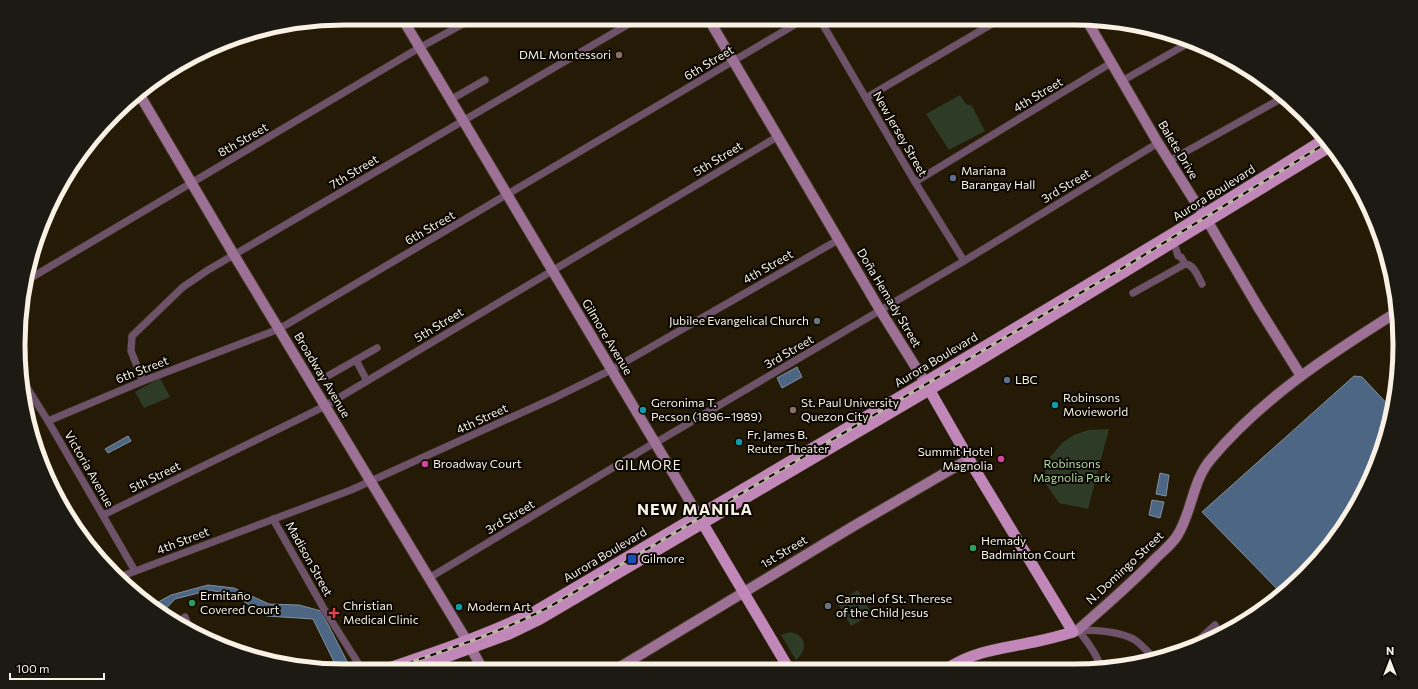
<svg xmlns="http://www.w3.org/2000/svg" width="1418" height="689" font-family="Commissioner,sans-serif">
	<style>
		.green { fill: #2d3b27 }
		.water { fill: #4c6683; stroke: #8090a0 }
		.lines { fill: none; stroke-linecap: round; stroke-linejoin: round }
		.street-casing { stroke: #3e3420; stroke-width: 8 }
		.secondary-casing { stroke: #3e3420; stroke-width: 12 }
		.primary-casing { stroke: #3e3420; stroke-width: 12 }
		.street { stroke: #6e5269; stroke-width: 7 }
		.secondary { stroke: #9d7096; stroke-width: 10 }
		.primary { stroke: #c287b9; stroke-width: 11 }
		.rail-casing { stroke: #bcb3a4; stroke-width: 3.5 }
		.rail { stroke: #0a0601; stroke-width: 2; stroke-dasharray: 6; stroke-linecap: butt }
		.education-dot { fill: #8d6e63; stroke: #0a0601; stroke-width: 1.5 }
		.service-dot { fill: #5c6f8a; stroke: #0a0601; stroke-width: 1.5 }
		.worship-dot { fill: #6b7280; stroke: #0a0601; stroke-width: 1.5 }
		.culture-dot { fill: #0f9aa8; stroke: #0a0601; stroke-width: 1.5 }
		.hotel-dot { fill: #d1479c; stroke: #0a0601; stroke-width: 1.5 }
		.leisure-dot { fill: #2e9e5b; stroke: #0a0601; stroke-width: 1.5 }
		.transit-dot { fill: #1a4fb4; stroke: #0a0601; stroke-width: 1.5 }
		.health-dot { fill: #e0444e; stroke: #0a0601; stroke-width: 1.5 }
		.labels { text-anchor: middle; stroke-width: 4; stroke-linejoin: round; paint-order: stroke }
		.poi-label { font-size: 12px; fill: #f8f1e4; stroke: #0a0601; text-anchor: start }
		.street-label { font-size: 12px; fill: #f8f1e4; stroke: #0a0601 }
		.park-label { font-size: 12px; fill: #b4daa2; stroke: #0a0601 }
		.neighbourhood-label { font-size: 13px; letter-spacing: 1px; fill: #f8f1e4; stroke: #0a0601 }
		.district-label { font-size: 16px; font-weight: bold; letter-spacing: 1px; fill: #f8f1e4; stroke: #0a0601 }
		.rim { fill: none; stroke: #f8f1e4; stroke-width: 5 }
	</style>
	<rect width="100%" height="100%" fill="#251a05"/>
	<g class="green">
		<path d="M960,95L966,104L972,106L985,131L949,150L926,114Z"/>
		<path d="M160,378L170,397L144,408L135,392Z"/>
		<path d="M1109,429L1088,509L1059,503L1043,480L1049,458L1062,443L1074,435L1088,430Z"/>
		<path d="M858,590L872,614L851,626L837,602Z"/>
		<path d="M790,632C807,635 808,650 796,660L781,635Z"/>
	</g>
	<g class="water">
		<path d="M797,367L802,377L782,388L777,378Z"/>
		<path d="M1354,376L1362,377L1393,410L1375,470L1333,543L1282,594L1202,512Z"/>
		<path d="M128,436L131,441L108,453L105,449Z"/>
		<path d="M1160,473L1169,475L1166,496L1156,494Z"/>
		<path d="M1152,500L1164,502L1160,518L1149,515Z"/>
		<path d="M208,585L234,588L269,604L299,605L321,611L352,671L338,670L313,619L267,616L235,596L210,590L175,599L161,614L151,606L171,595Z"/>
	</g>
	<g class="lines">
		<g class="street-casing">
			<g id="street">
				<path d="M819,18L915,182L964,261"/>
				<path d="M1122,81L1192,41"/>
				<path d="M134,96L208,52"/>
				<path d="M866,98L1002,18"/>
				<path d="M450,100L485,80"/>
				<path d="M1169,161L1284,97"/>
				<path d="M915,182L1111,63"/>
				<path d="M1176,249L1178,256L1181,257L1185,264C1194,264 1198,277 1202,284"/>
				<path d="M24,282L419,48L474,18"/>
				<path d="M1133,293L1185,264"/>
				<path d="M356,360L367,381"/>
				<path d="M326,377L377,348"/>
				<path d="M21,378L48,421L135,571"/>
				<path d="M143,381L131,351L132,336L183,287L208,270L639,18"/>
				<path d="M48,421L143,381L279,329L806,18"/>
				<path d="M103,515L299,419L325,406L777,137"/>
				<path d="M273,519L324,609L363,671"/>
				<path d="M117,578L351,490L554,398L611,370L838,240"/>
				<path d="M429,578L654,443L662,439L964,261L1158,143"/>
				<path d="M185,617L190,630"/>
				<path d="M1078,630C1095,630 1120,631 1135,640C1142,645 1148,652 1154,658"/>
				<path d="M1078,630C1087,641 1097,654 1101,668"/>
				<path d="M1190,648L1215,625"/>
			</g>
		</g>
		<g class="secondary-casing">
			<g id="secondary">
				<path d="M402,18L698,515"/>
				<path d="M708,18L880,310L925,382"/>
				<path d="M1086,19L1158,143L1211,227L1258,307L1301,376"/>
				<path d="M138,92L234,255L467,641L483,670"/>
				<path d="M1073,632L1078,630C1105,606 1132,583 1156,558C1163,551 1172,544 1177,536C1192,513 1192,481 1211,459C1262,398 1330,354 1397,312"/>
				<path d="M615,670L852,527L969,459"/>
			</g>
		</g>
		<g class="primary-casing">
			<g id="primary">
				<path d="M926,384L977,473L1073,632C1060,636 1048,639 1034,642C1005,648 972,651 947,669"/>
				<path d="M699,517L789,669"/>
				<path d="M380,671C433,653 484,636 534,612L932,378L1172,234L1325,139"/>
				<path d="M408,671L509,634L540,619L975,363L1331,146"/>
			</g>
		</g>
		<use href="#street" class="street"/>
		<use href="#secondary" class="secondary"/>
		<use href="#primary" class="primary"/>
		<g class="rail-casing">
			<path id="rail" d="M385,671C440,652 497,634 549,607L1126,266L1328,142"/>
		</g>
		<use href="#rail" class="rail"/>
	</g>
	<g class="education-dot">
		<circle cx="619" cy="55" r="4"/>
		<circle cx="793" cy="410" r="4"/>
	</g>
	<g class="service-dot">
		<circle cx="953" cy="178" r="4"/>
		<circle cx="1007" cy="380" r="4"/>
	</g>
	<g class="worship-dot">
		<circle cx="817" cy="321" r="4"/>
		<circle cx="828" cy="606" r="4"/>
	</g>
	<g class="culture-dot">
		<circle cx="1055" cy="405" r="4"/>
		<circle cx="643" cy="410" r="4"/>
		<circle cx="739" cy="442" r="4"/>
		<circle cx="459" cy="607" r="4"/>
	</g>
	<g class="hotel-dot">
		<circle cx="1001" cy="459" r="4"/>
		<circle cx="425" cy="464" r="4"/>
	</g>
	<g class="leisure-dot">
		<circle cx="973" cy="548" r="4"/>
		<circle cx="192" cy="603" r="4"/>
	</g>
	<rect class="transit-dot" x="627" y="554" width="10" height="10" rx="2"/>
	<path class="health-dot" d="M332 607h4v4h4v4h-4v4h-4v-4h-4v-4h4z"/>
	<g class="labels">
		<g class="poi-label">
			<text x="611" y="59" text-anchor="end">DML Montessori</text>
			<text x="961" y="175">Mariana<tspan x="961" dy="14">Barangay Hall</tspan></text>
			<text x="809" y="325" text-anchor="end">Jubilee Evangelical Church</text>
			<text x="1015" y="384">LBC</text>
			<text x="1063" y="402">Robinsons<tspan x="1063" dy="14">Movieworld</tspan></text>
			<text x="651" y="407">Geronima T.<tspan x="651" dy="14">Pecson (1896–1989)</tspan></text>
			<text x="801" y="407">St. Paul University<tspan x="801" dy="14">Quezon City</tspan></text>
			<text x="747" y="439">Fr. James B.<tspan x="747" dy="14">Reuter Theater</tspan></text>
			<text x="993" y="456" text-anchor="end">Summit Hotel<tspan x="993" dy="14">Magnolia</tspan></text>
			<text x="433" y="468">Broadway Court</text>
			<text x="981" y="545">Hemady<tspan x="981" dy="14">Badminton Court</tspan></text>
			<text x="641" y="563">Gilmore</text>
			<text x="200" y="600">Ermitaño<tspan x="200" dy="14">Covered Court</tspan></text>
			<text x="836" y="603">Carmel of St. Therese<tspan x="836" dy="14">of the Child Jesus</tspan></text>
			<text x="343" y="610">Christian<tspan x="343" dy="14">Medical Clinic</tspan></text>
			<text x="467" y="611">Modern Art</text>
		</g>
		<g class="street-label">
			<text transform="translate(709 63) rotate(-31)" y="4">6th Street</text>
			<text transform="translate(1038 95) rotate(-31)" y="4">4th Street</text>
			<text transform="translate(900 134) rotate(60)" y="4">New Jersey Street</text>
			<text transform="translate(243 140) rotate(-30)" y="4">8th Street</text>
			<text transform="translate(1178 150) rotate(59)" y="4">Balete Drive</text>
			<text transform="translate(718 159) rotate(-31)" y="4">5th Street</text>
			<text transform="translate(354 172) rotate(-31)" y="4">7th Street</text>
			<text transform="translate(1066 186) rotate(-31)" y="4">3rd Street</text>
			<text transform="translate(1214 193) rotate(-32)" y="4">Aurora Boulevard</text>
			<text transform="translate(430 228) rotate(-30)" y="4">6th Street</text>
			<text transform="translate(768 267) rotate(-30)" y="4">4th Street</text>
			<text transform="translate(889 298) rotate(59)" y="4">Doña Hemady Street</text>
			<text transform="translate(439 325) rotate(-31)" y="4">5th Street</text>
			<text transform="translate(607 337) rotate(59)" y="4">Gilmore Avenue</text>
			<text transform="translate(789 352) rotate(-30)" y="4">3rd Street</text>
			<text transform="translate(936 360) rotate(-31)" y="4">Aurora Boulevard</text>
			<text transform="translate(142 370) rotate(-21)" y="4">6th Street</text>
			<text transform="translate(322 375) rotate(59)" y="4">Broadway Avenue</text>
			<text transform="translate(482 419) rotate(-25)" y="4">4th Street</text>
			<text transform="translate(89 469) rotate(60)" y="4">Victoria Avenue</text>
			<text transform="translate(155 477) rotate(-26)" y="4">5th Street</text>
			<text transform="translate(510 517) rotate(-31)" y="4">3rd Street</text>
			<text transform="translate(183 541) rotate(-21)" y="4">4th Street</text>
			<text transform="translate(784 552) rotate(-31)" y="4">1st Street</text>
			<text transform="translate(605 555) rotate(-31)" y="4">Aurora Boulevard</text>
			<text transform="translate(309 559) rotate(61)" y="4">Madison Street</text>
			<text transform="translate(1125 568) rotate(-43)" y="4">N. Domingo Street</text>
		</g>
		<g class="park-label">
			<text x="1072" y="468">Robinsons<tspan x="1072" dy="14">Magnolia Park</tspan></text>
		</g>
		<g class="neighbourhood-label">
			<text x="648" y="470">GILMORE</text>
		</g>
		<g class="district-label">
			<text x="695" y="515">NEW MANILA</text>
		</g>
	</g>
	<path d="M0 0H1418V689H0ZM344 25H1074A319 319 0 0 1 1393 344V345A319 319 0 0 1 1074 664H344A319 319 0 0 1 25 345V344A319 319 0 0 1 344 25Z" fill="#1d1913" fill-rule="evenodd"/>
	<path class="rim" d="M344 25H1074A319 319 0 0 1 1393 344V345A319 319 0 0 1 1074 664H344A319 319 0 0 1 25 345V344A319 319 0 0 1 344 25Z"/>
	<g transform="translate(1390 661)" stroke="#0a0601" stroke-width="3" paint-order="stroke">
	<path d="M0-3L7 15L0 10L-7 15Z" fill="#f8f1e4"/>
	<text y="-6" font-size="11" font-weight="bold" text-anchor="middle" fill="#f8f1e4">N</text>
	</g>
	<path d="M10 673v6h94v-6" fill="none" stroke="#f8f1e4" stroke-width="2"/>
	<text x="16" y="673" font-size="12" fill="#f8f1e4" stroke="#0a0601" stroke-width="3" paint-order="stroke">100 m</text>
</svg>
